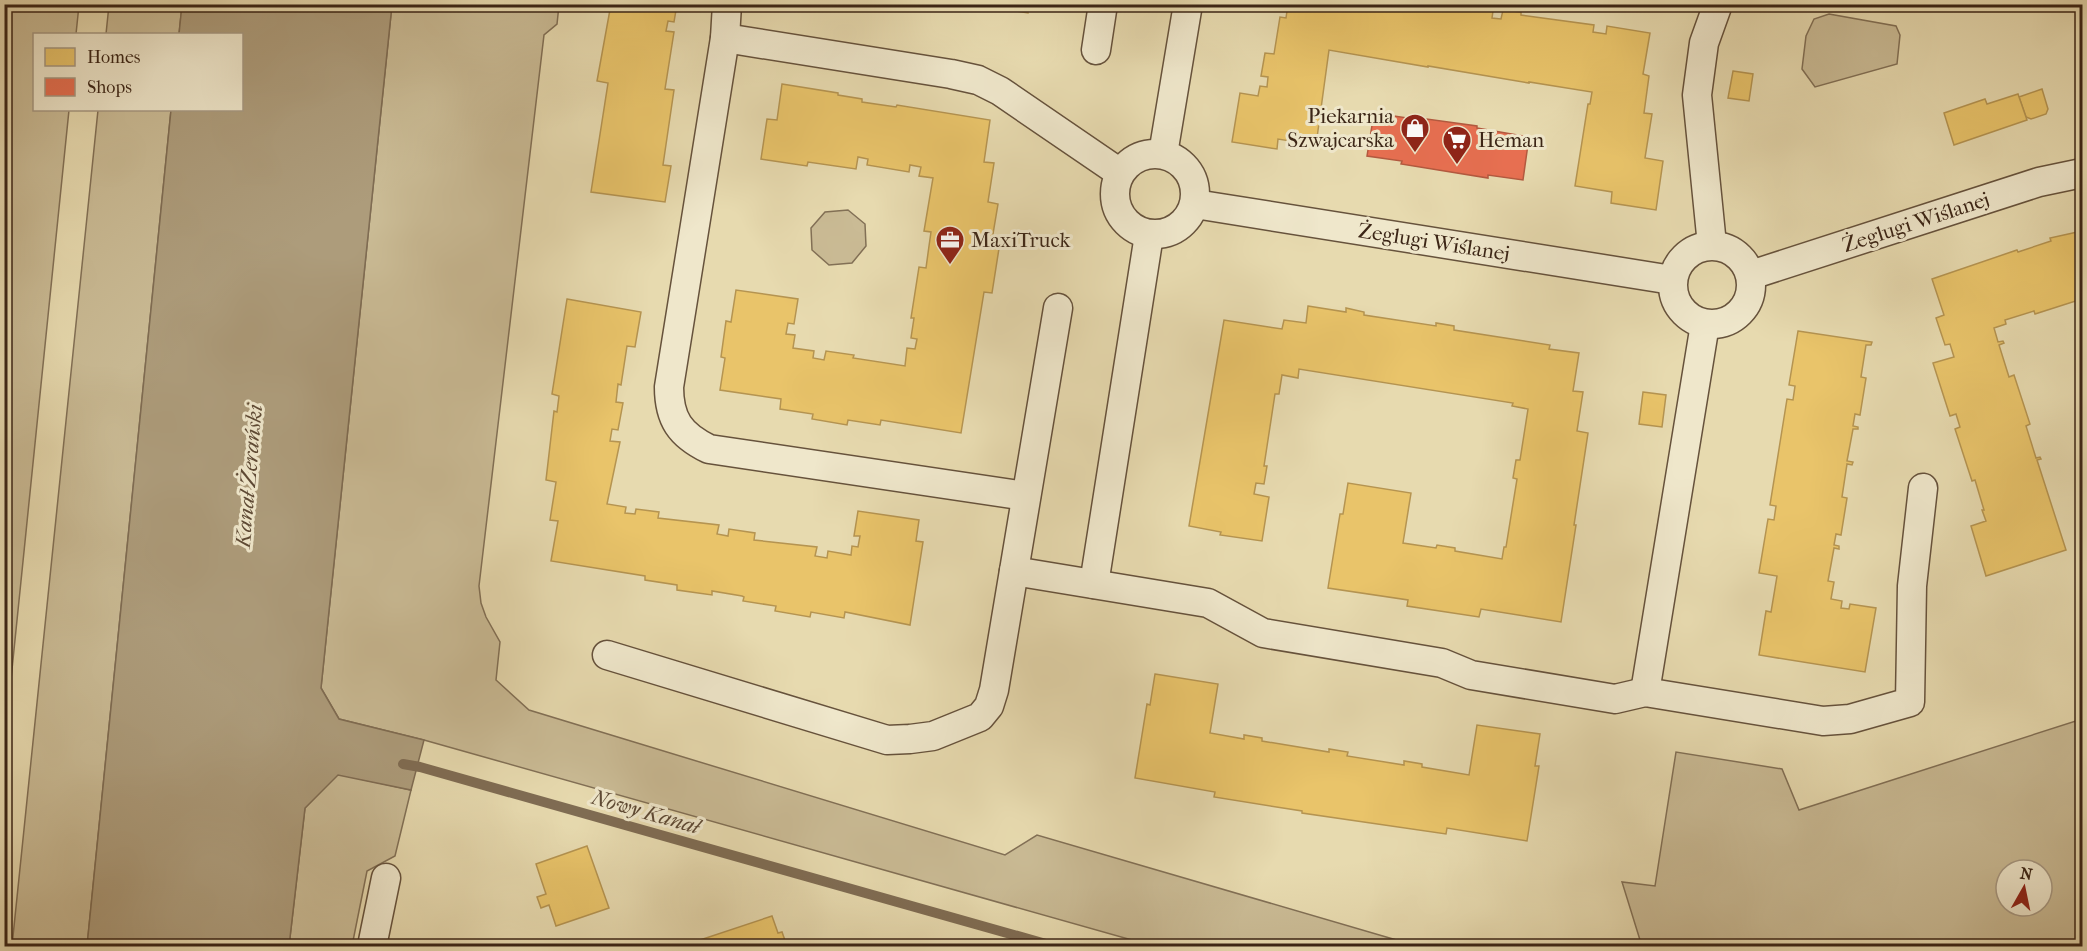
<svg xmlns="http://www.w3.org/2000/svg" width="2087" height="951" font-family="'IM FELL French Canon',serif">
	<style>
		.green { fill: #cabb95; stroke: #827056; stroke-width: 1.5; fill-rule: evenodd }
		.water { fill: #ad9c7b; stroke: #7f6c53; stroke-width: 1.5 }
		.homes { fill: #e9c46a; stroke: #b59451; stroke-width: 1.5 }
		.shops { fill: #e76f51; stroke: #b3593f; stroke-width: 1.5 }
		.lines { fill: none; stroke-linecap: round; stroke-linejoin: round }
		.stream { stroke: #7f6c53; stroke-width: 10 }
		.minor-casing { stroke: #66523c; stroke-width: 31 }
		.minor { stroke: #efe7cb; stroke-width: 28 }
		.labels { text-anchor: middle; stroke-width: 6; stroke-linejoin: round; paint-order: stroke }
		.poi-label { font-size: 21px; fill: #3b2516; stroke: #efe7cb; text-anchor: start }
		.street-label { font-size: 21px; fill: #3b2516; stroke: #efe7cb }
		.water-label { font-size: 22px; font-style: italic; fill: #5d4934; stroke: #efe7cb }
	</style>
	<rect width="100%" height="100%" fill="#e7daaf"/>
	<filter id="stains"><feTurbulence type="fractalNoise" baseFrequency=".00333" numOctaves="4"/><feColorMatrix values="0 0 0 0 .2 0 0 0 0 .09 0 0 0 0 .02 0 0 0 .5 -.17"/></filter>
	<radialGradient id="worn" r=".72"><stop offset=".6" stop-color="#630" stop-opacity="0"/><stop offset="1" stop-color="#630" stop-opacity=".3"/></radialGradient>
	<g class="green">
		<path d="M5,4L79,5L76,34H34V110H69L5,738Z"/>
		<path d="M109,5H182L179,34H106Z"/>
		<path d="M392,5H559L557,24L544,35L479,586L481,603L486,617L500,642L496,680L529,710L1005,855L1037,835L1417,946H1153L424,740L339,719L321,688Z"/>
		<path d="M1829,14L1896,26L1900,35L1897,64L1815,87L1802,69L1806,36L1814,19Z"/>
		<path d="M98,110H171L87,946H12Z"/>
		<path d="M848,210L865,224L866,246L852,263L829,265L812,250L811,228L825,212Z"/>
		<path d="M2082,719V940L2063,946H1621L1640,940L1622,882L1655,886L1676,752L1782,769L1799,810ZM2006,870H2042V906H2006Z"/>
		<path d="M338,774L411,790L395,856L367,871L352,946H289L305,808Z"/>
	</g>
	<path class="water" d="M182,5H392L321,688L339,719L424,740L411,790L338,775L305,808L289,946H87L171,110H242V34H179Z"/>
	<g class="homes">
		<path d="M611,4H677L674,22L668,21L666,31L674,32L665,89L674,90L663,165L671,166L665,202L591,192L608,83L597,81Z"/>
		<path d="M974,4H1029L1028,13Z"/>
		<path d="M1288,4H1438V9L1447,11L1448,4H1453L1493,11L1492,18L1501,19L1503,10L1521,12V15L1594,25L1593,32L1606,34L1607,26L1650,33L1643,74L1649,76L1644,113L1652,114L1645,158L1663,161L1656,210L1611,203L1612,192L1575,186L1588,104H1590L1592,92L1529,82V83L1428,66V67L1329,50L1316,145L1278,139L1277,149L1232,142L1240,93L1258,96L1260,86L1267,87L1268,77L1261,76L1265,53L1274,54L1280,17L1286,18Z"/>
		<path d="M1733,71L1753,74L1749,101L1728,98Z"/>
		<path d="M782,84L838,93V95L862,99V102L896,107L897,105L990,120L984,162L994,163L988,202L998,204L992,240L1000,242L992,293L984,292L961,433L881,420L880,425L848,420L847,425L812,419L813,414L780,409L781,399L720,390L725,358L721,357L726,321L731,322L736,290L798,299L794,324L788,323L786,334L795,335L793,348L814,351L813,358L824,360L826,351L854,355L853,358L905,366L907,348L915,349L917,339L911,338L914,318H911L919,267L926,268L929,246L931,232L924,231L933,178L919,176L921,167L910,165L909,172L867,165L868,159L858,157L856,169L808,162L807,166L761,159L767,119L777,120Z"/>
		<path d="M2042,89L2048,109L2046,114L2031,119L2026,117L2019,97Z"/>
		<path d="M2018,94L2027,120L1954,145L1944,113L1985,99L1987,104Z"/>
		<path d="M2082,231V299L2035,314L2034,311L2005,320L2006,324L1994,328L1998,342L2003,341L2004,343L1999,345L2009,377L2014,375L2030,424L2026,426L2036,458L2040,457L2041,459L2037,460L2066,550L1986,576L1971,526L1986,521L1982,510H1984L1975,480L1972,481L1955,429L1960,427L1956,414L1950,416L1933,363L1954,357L1950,344L1945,345L1936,318L1944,315L1932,279L2017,250L2018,252L2051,241L2050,238Z"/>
		<path d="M567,299L641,312L635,347L627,346L621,385L618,384L616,402L623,403L618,430L612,429L610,441L620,442L607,504L626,507L625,513L635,514L636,509L659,512L658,518L719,525L717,534L728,536L729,529L755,533L754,540L817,547L815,556L827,558L828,551L851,555L852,546L858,547L860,536H854L858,511L919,520L916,541L923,542L910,625L845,612L844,618L811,612L810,617L775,611L776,606L743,601L744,597L742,596L712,591V595L677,590V585L645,580V576L551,561L558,521L550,520L556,482L546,480L554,411L557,412L559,396L552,394Z"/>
		<path d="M1308,306L1346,312V308L1364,312V315L1436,326V323L1454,326V330L1550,345L1549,349L1579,353L1573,391L1583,392L1577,431L1588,433L1574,525H1576L1561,622L1481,609L1479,617L1407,606L1408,600L1328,588L1340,514H1343L1348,483L1411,493L1403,543L1436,548L1437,545L1455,548V551L1502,559L1504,547H1506L1517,479L1513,478L1516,460H1520L1528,409L1512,406L1513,403L1299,369L1298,378L1282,375L1279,394H1275L1264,466H1267L1264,484L1256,483L1254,494L1269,497L1262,541L1220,535L1221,532L1189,526L1224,320L1282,329L1284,320L1306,323Z"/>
		<path d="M1798,331L1872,342L1871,345H1866L1861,377L1866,378L1860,415L1855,414L1853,426L1858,427V429H1853L1847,461L1853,462L1852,465L1847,464L1842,497L1847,498L1841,535L1836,534L1834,545L1839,546V549L1834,548L1828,581L1834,582L1831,599L1842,601L1841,608L1849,609L1850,604L1876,608L1865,672L1759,655L1766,611L1771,612L1777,576L1759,573L1768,519L1774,520L1776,506L1770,505L1787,399L1793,400L1795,386L1789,385Z"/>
		<path d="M1643,392L1666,395L1662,427L1639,424Z"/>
		<path d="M1155,674L1218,684L1210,733L1244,739V735L1262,738V741L1329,752V749L1348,752L1347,756L1404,765V761L1422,764V767L1469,775L1477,725L1540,734L1535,766H1539L1527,841L1447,828L1446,834L1302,813V811L1214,797L1215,792L1135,778L1147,704L1150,705Z"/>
		<path d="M587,846L609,908L556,926L549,905L541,908L537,897L546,894L536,864Z"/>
		<path d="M772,916L778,933L782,932L787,946H702L700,940Z"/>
	</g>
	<path class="shops" d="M1374,113L1427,121V119L1477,126V128L1529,137L1523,180L1488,175V178L1401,164L1402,161L1367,156Z"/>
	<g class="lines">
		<path class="stream" d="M403,764L420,767L1053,946"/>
		<g class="minor-casing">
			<g id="minor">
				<path d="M727,4L725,38L669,387C669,419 680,435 709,449L1026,496"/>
				<path d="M725,38L951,74L978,80L1000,91L1120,173"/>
				<path d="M1096,50L1103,4"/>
				<circle cx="1155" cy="194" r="40"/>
				<path d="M1163,154L1188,4"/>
				<path d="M1195,204L1672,280"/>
				<path d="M1712,245L1697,95L1704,43L1718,4"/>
				<circle cx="1712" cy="285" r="39"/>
				<path d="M1751,275L2039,182L2082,173"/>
				<path d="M1014,571L1208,603L1263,633L1442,663L1471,675L1615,699L1645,692L1823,721L1850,719L1910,702L1912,586L1923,488"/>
				<path d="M1094,584L1149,235"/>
				<path d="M607,655L887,740L910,739L933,736L980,717L989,706L994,690L1058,308"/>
				<path d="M1645,692L1705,324"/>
				<path d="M372,946L386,878"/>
			</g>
		</g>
		<use href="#minor" class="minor"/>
	</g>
	<defs>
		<g id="shop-pin" transform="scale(1.5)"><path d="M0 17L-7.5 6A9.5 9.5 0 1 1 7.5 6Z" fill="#8f2418" stroke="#efe7cb"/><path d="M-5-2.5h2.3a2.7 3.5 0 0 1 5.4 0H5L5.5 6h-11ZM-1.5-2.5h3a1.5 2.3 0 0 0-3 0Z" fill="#fff"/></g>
		<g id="supermarket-pin" transform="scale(1.5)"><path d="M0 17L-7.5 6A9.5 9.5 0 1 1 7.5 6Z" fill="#8f2418" stroke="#efe7cb"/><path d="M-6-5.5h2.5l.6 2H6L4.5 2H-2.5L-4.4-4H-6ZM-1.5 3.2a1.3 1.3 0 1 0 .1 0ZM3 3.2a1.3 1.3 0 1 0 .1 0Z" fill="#fff"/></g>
		<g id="office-pin" transform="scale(1.5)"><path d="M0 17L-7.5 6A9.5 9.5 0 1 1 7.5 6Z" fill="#8f2418" stroke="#efe7cb"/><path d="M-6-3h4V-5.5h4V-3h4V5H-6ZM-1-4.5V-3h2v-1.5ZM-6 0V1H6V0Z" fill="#fff"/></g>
	</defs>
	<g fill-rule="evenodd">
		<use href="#shop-pin" x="1415" y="128"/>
		<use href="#supermarket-pin" x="1457" y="140"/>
		<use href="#office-pin" x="950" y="240"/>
	</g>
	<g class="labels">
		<g class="poi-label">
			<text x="1394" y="123" text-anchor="end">Piekarnia<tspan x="1394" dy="24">Szwajcarska</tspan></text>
			<text x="1478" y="147">Heman</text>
			<text x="971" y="247">MaxiTruck</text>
		</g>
		<g class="street-label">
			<text transform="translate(1916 222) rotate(-18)" y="7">Żeglugi Wiślanej</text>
			<text transform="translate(1434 242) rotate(9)" y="7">Żeglugi Wiślanej</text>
		</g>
		<g class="water-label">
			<text transform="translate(248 476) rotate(-85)" y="8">Kanał Żerański</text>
			<text transform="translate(646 811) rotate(16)" y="8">Nowy Kanał</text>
		</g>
	</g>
	<rect width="2087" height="951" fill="none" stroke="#e7daaf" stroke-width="24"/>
	<rect x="6" y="6" width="2075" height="939" fill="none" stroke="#3b2516" stroke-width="3"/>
	<rect x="12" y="12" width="2063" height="927" fill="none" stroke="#3b2516" stroke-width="1.5"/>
	<rect x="33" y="33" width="210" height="78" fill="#efe7cb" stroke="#a79983" stroke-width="1.5"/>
	<rect x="45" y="48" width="30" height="18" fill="#e9c46a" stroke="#a79983" stroke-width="1.5"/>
	<text x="87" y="63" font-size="18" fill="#3b2516">Homes</text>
	<rect x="45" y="78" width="30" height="18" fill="#e76f51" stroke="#a79983" stroke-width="1.5"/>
	<text x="87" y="93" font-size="18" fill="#3b2516">Shops</text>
	<g transform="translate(2024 888) rotate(9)"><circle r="28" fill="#efe7cb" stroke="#a79983" stroke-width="1.5"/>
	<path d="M0-4.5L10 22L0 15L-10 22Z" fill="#8f2418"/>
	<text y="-9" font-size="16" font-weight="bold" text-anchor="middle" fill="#3b2516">N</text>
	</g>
	<rect width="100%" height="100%" filter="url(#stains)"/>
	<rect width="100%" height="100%" fill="url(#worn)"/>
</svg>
